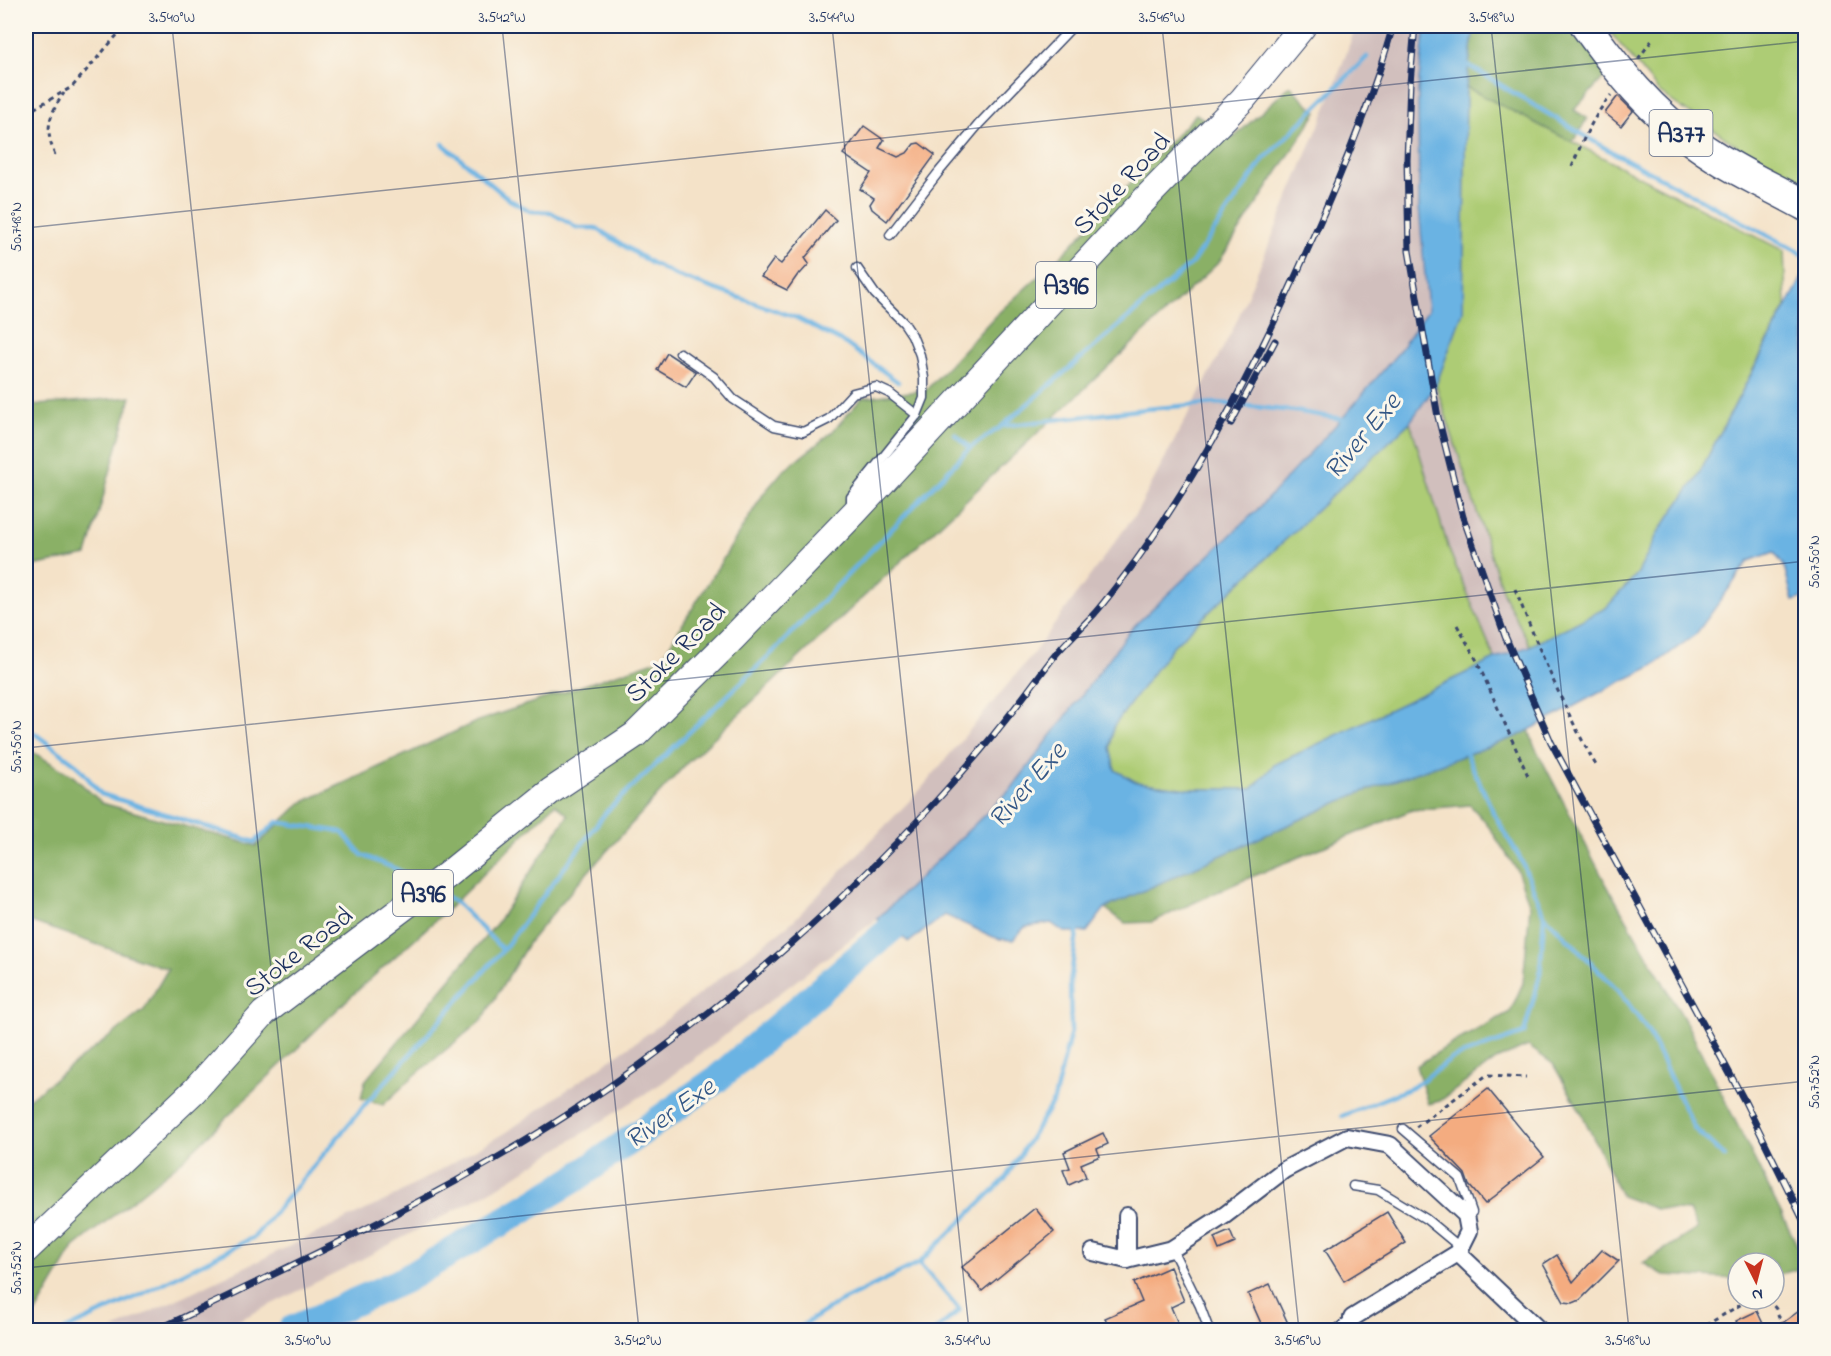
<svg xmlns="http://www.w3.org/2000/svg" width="1831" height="1356" font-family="'Indie Flower',sans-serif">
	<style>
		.industrial { fill: #d1bfbd }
		.green { fill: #adcc74; stroke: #647e69; stroke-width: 1.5 }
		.forest { fill: #8ab066; stroke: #527062; stroke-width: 1.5 }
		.water { fill: #6bb3e3; stroke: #4371a0; stroke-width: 1.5 }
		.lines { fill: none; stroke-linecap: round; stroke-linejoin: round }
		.stream { stroke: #6bb3e3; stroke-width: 4.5 }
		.river { stroke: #6bb3e3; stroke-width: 28 }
		.building { fill: #f4ac80 }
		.lane-casing { stroke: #3c4a6e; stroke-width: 11 }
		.street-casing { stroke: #3c4a6e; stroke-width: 20 }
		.primary-casing { stroke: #3c4a6e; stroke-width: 28 }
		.highway-casing { stroke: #3c4a6e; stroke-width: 33 }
		.path { stroke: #3c4a6e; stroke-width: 3; stroke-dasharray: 4.5 4.5; stroke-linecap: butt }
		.lane { stroke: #fff; stroke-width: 8 }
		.street { stroke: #fff; stroke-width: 16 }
		.primary { stroke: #fff; stroke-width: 26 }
		.highway { stroke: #fff; stroke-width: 30 }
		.rail-casing { stroke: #1b2f5e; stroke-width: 7 }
		.rail { stroke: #fbf7ec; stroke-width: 4.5; stroke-dasharray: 14; stroke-linecap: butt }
		.ticks { fill: none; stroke: #1b2f5e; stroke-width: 1.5; stroke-opacity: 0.45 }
		.labels { text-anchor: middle; stroke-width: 6; stroke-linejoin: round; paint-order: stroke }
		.shield { fill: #fbf7ec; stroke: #5e6b89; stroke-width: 1.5 }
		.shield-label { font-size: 26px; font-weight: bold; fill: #1b2f5e }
		.street-label { font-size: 27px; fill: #1b2f5e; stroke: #fbf7ec }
		.water-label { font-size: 28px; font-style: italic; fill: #335786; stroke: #fbf7ec }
		.neatline { fill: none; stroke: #1b2f5e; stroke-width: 2 }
		.ticks-label { font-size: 15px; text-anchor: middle; fill: #1b2f5e }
	</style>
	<rect width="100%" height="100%" fill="#fbf7ec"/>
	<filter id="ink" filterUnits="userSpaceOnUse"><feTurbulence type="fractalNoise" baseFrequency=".0167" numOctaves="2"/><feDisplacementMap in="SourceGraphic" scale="12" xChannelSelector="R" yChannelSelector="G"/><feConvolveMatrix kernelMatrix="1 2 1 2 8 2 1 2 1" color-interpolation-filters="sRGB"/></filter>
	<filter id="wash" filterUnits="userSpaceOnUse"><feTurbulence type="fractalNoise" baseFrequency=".008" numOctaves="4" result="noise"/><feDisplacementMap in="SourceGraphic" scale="24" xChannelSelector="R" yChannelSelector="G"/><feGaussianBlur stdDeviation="1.35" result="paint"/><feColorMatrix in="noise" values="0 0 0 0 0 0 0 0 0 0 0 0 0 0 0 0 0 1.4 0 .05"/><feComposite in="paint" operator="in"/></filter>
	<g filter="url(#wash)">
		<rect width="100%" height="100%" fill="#f4e2c8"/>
		<g class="industrial">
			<path d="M1356,26H1425L1418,90L1419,207L1428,310L1397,354L1346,414L1256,511L1132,628L1012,788L877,919L662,1083L495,1189L347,1267L219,1330H112L389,1199L508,1131L657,1027L792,922L921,789L1032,655L1137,512L1235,325L1328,104Z"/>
			<path d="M1436,385L1503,593L1530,646L1495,659L1449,550L1410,422Z"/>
		</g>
		<g class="green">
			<path d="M1605,26H1805V183L1746,152L1660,93Z"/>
			<path d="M1466,87L1784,251L1786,306L1696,479L1659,531L1638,573L1606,608L1530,646L1503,593L1436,385L1463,311Z"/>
			<path d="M1410,422L1449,550L1495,659L1274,765L1252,789H1189L1136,782L1115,770L1110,748L1113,727L1172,647Z"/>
		</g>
		<g class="forest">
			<path d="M1474,26H1571L1608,73L1574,110L1587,118L1576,138L1570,141L1466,87Z"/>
			<path d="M1290,86L1317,112L1219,262L686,764L577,884L529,942L482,1020L414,1076L383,1105L361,1098L365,1081L497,923L568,815L555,804L448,909L347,1000L184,1159L74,1247L26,1330V1101L144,1010L168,969L26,920V748L73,776L102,803L256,846L301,803L478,721L661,659L764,493L782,472L832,432L862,398L926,390L995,316L1064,253L1196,114L1233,138Z"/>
			<path d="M131,397L87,555L33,566L26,578V406Z"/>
			<path d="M1529,729L1533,743L1605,882L1687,1024L1805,1261V1267L1774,1276V1263H1738V1279L1664,1275L1643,1263L1697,1229L1689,1211L1656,1209L1621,1196L1581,1112L1553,1064L1528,1046L1496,1060L1440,1101L1428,1104L1416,1066L1451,1044L1510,1012L1523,983L1530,906L1517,870L1487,824L1470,805L1412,810L1239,882L1152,922L1125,923L1105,908L1354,795L1518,736Z"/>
		</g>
		<path class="water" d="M1425,26H1474L1466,87L1463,311L1436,385L1410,422L1172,647L1113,727L1110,748L1115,770L1136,782L1189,789H1252L1274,765L1495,659L1530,646L1606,608L1638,573L1659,531L1696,479L1805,272V597L1793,601L1784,566L1774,552L1749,561L1696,634L1651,667L1610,687L1518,736L1354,795L1105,908L1087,932H1064L1051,923L1025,927L1013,940L998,939L945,915L909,942L877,919L1012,788L1132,628L1256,511L1346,414L1397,354L1428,310L1419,207L1418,90Z"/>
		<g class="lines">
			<g class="stream">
				<path d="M1466,64L1605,148L1806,256"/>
				<path d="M443,144L510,200L530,211L550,212L578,228H596L651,263L675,275L797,318L846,344L898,382"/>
				<path d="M1002,426L1146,409L1217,403L1295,411L1348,420"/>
				<path d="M955,434L970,448"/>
				<path d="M26,727L77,765L101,794L255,842L277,822L342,832L362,855L396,869L421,883"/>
				<path d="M439,893L456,902L503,950"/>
				<path d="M1544,915L1619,991L1648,1031L1694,1128L1725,1157"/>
				<path d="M1342,1116L1413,1087L1453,1058L1524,1033L1540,975L1544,915L1521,860L1494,814L1465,751"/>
				<path d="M919,1263L960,1310L936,1330"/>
				<path d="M65,1330L140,1295L254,1237L364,1106L503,950L606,812L776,649L970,448L1002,426L1192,263L1263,160L1367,57"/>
				<path d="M795,1330L838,1303L919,1263L1005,1179L1054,1100L1071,1031L1070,982L1078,926"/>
			</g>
			<path class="river" d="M291,1330L404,1280L573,1180L717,1079L921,903"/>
		</g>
		<g id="blocks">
			<g class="building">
				<path d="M1618,96L1633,111L1621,126L1605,113Z"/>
				<path d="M864,126L884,140L879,148L898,157L907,153L914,144L919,143L935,155L887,221L872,209L870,204L874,198L860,189L871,173L843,154Z"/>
				<path d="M825,210L836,220L805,258L809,264L800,274L799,273L787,290L761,277L774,259L781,264Z"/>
				<path d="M667,353L696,372L686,387L657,370Z"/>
				<path d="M1488,1089L1544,1157L1485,1204L1469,1185L1465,1174L1429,1136Z"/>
				<path d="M1103,1133L1108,1144L1097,1149L1100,1156L1081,1164L1086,1177L1069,1185L1063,1170L1070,1168L1064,1152Z"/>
				<path d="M1035,1208L1054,1232L982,1291L962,1267Z"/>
				<path d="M1387,1212L1406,1243L1344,1281L1325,1250Z"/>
				<path d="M1230,1231L1235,1243L1219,1250L1214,1238Z"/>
				<path d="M1602,1250L1619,1261L1580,1300L1573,1303L1564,1302L1543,1264L1557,1255L1573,1282Z"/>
				<path d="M1170,1267L1184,1301L1171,1307L1181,1330H1111L1105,1318L1142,1302L1134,1283Z"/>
				<path d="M1270,1284L1291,1330H1264L1248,1294Z"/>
				<path d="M1806,1306V1323L1795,1330H1773Z"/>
				<path d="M1757,1311L1766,1330H1741L1736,1321Z"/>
			</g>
		</g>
	</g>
	<g filter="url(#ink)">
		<use href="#blocks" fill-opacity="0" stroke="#3c4a6e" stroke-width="1.5"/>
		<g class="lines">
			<g class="lane-casing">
				<g id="lane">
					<path d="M890,235L938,173L979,124L1073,26"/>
					<path d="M857,268L875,294L904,323L912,335L920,355L924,378V398L917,415"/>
					<path d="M680,353L714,377L733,399L774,426L803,432L829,419L853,393L876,387L889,393L917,415L851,497V507"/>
					<path d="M1403,1129L1460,1178L1472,1212L1467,1214"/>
					<path d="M1353,1186L1378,1190L1426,1219L1461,1248"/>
					<path d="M1172,1249L1200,1306L1209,1330"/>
					<path d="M1336,1330L1352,1318"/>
				</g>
			</g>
			<g class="street-casing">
				<g id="street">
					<path d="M1127,1216V1260"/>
					<path d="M1093,1252L1127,1260L1172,1249L1225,1215L1284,1170L1347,1137L1390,1145L1466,1215L1469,1231L1458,1253L1352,1318"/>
					<path d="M1458,1253L1539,1330"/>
				</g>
			</g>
			<g class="primary-casing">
				<path id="primary" d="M26,1250L194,1091L264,1013L448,874L551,791L635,735L733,638L854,513L1148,196L1243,99L1303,26"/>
			</g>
			<g class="highway-casing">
				<path id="highway" d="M1586,26C1618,71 1652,113 1698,145C1731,169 1770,186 1806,206"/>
			</g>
			<g class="path">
				<path d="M1638,59L1653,39"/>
				<path d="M26,113L72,87L125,26"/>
				<path d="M55,155C44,129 49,115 64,93"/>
				<path d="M1572,167C1582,141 1593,117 1611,95"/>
				<path d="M1515,589C1539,649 1564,710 1597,767"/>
				<path d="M1457,625L1476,659L1529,778"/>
				<path d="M1416,1127L1487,1075L1526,1077"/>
				<path d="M1768,1299L1776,1309L1784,1330"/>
				<path d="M1698,1330L1750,1299"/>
			</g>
			<use href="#lane" class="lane"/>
			<use href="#street" class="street"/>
			<use href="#primary" class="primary"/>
			<use href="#highway" class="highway"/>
			<g class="rail-casing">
				<g id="rail">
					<path d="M1415,26L1410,83L1407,160L1409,251L1438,417L1463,517L1505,636L1551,742L1744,1100L1806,1226"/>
					<path d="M1231,423L1275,341"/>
					<path d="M157,1330C297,1263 439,1198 570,1113C701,1028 833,914 938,799C959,776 980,752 999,728C1019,704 1037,678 1056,654C1068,640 1082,627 1095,613C1109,597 1122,579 1135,562C1206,464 1261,354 1310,244C1342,173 1372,100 1393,26"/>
				</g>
			</g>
			<use href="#rail" class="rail"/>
		</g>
	</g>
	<path class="ticks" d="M172,26L309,1330M502,26L639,1330M832,26L969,1330M1162,26L1299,1330M1491,26L1629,1330M26,228L1806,41M26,748L1806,561M26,1268L1806,1081"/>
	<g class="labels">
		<g class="shield">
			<rect x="1649.5" y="110" width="63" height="46" rx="4.5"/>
			<rect x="1036" y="262" width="60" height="46" rx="4.5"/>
			<rect x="393" y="870" width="60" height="46" rx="4.5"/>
		</g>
		<g class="shield-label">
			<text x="1681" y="142">A377</text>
			<text x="1066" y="294">A396</text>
			<text x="423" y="902">A396</text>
		</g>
		<g class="street-label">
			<text transform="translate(1121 183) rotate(-47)" y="9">Stoke Road</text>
			<text transform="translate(675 652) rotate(-45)" y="9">Stoke Road</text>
			<text transform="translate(298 951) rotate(-38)" y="9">Stoke Road</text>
		</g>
		<g class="water-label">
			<text transform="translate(1361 435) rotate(-50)" y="10">River Exe</text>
			<text transform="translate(1026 784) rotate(-49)" y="10">River Exe</text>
			<text transform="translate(669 1112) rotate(-35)" y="10">River Exe</text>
		</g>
	</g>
	<rect width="1831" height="1356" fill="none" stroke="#fbf7ec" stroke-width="66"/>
	<g transform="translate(1756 1281) rotate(174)"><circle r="28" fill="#fbf7ec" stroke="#a1a7b3" stroke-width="1.5"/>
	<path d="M0-4.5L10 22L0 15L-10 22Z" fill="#c8321e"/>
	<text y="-9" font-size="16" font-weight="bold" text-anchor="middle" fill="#1b2f5e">N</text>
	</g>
	<rect x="33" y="33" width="1765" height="1290" class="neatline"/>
	<g class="ticks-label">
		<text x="172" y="22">3.540°W</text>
		<text x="502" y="22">3.542°W</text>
		<text x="832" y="22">3.544°W</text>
		<text x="1162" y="22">3.546°W</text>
		<text x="1492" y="22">3.548°W</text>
		<text transform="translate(16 227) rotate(-90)" y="5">50.748°N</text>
		<text transform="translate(1814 562) rotate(-90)" y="5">50.750°N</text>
		<text transform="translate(16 747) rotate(-90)" y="5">50.750°N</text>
		<text transform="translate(1814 1082) rotate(-90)" y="5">50.752°N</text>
		<text transform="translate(16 1268) rotate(-90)" y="5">50.752°N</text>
		<text x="308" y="1345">3.540°W</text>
		<text x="638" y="1345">3.542°W</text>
		<text x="968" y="1345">3.544°W</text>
		<text x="1298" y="1345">3.546°W</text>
		<text x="1628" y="1345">3.548°W</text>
	</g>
</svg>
